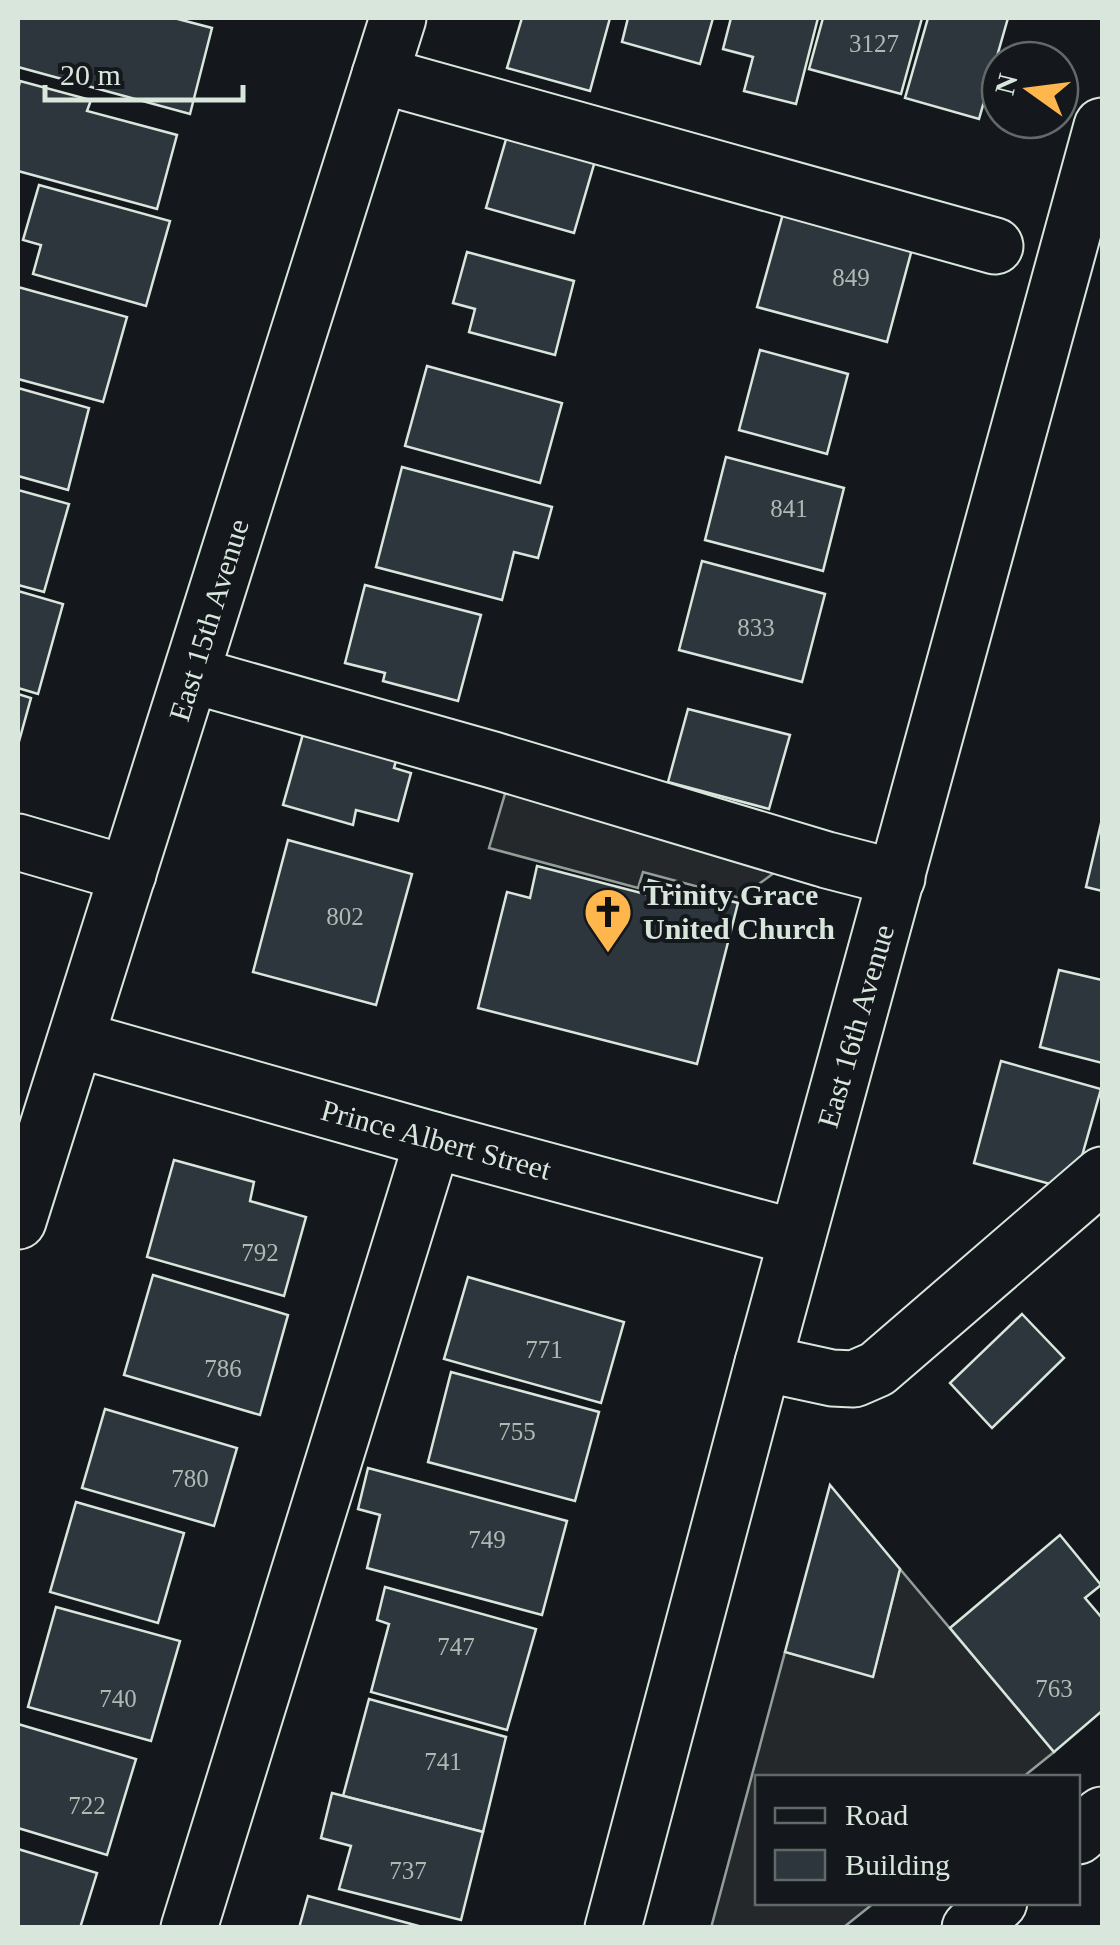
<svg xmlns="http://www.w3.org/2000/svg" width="1120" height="1945" font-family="Georgia,serif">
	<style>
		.parking { fill: #24282b; stroke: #939e99; stroke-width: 2.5 }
		.building { fill: #2c363c; stroke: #d8e6dc; stroke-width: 2.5 }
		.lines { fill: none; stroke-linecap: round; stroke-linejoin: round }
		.minor-casing { stroke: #d8e6dc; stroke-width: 59 }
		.major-casing { stroke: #d8e6dc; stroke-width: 59 }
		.minor { stroke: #14181c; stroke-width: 55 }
		.major { stroke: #14181c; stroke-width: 55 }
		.labels { text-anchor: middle; stroke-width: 8; stroke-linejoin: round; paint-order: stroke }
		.number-label { font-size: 25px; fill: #adbab4 }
		.street-label { font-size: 30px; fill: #d8e6dc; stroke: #14181c }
		.poi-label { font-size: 30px; font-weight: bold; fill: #d8e6dc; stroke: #14181c; text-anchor: start }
	</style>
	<rect width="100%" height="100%" fill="#14181c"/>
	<g class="parking">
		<path d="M507,787L778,870L740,898L643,872L638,888L489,848Z"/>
		<path d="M900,1569L1054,1752L1023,1777L758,1778V1902L874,1903L844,1927L711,1928L785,1652L873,1676Z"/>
	</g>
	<g class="building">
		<path d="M18,18H174L212,28L190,114L18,67Z"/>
		<path d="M522,18H610L590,91L507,68Z"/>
		<path d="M628,18H713L700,64L622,42Z"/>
		<path d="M731,18H818L796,104L744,91L753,57L723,49Z"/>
		<path d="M823,18H922L901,94L809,69Z"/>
		<path d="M928,18H1008L979,119L905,98Z"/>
		<path d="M20,81L91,100L87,111L177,135L157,209L18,171V90Z"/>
		<path d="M509,129L597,154L574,233L486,208Z"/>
		<path d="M39,185L170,221L146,306L33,274L41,245L23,240Z"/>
		<path d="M786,203L915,238L887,342L757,307Z"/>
		<path d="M467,252L574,281L555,355L469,332L475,309L453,303Z"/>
		<path d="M18,287L127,317L103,402L18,379Z"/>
		<path d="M760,350L848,374L827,454L739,430Z"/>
		<path d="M427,366L562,403L540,483L405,446Z"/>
		<path d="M18,388L89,408L68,490L18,476Z"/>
		<path d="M726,457L844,488L823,571L705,540Z"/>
		<path d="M402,467L552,507L538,558L514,552L502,600L376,567Z"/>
		<path d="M18,490L69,504L44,592L18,585Z"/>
		<path d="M702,561L825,594L802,682L679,650Z"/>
		<path d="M365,585L481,615L458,701L383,681L385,673L345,663Z"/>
		<path d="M18,591L63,604L38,694L18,688Z"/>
		<path d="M18,694L31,698L18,745Z"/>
		<path d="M688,709L790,735L769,809L668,782Z"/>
		<path d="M303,734L399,750L394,768L411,773L398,821L356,810L353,825L283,805Z"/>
		<path d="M1102,819V891L1086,887Z"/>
		<path d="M288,840L412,874L376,1005L253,972Z"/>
		<path d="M537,866L645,894L649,880L738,903L697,1064L478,1008L507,892L530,898Z"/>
		<path d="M1059,970L1102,980V1063L1040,1047Z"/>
		<path d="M1001,1061L1101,1089L1080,1163L1050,1184L974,1163Z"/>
		<path d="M174,1160L254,1182L250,1201L306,1217L284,1296L147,1257Z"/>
		<path d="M153,1275L288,1315L260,1415L124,1375Z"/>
		<path d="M468,1277L624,1322L601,1403L444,1359Z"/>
		<path d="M1022,1314L1064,1358L992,1428L950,1383Z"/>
		<path d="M451,1372L599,1412L575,1501L428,1462Z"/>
		<path d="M105,1409L237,1448L214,1526L82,1488Z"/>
		<path d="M368,1468L567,1521L542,1615L367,1568L380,1515L358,1509Z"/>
		<path d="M830,1485L900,1569L873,1677L785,1652Z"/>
		<path d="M76,1502L184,1533L158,1623L50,1592Z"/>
		<path d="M1060,1535L1101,1585L1085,1598L1102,1618V1711L1054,1752L950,1628Z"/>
		<path d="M385,1587L536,1629L507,1730L371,1692L389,1624L377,1620Z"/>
		<path d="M56,1607L180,1641L151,1741L28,1707Z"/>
		<path d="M369,1699L506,1737L483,1832L343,1796Z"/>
		<path d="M18,1724L136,1759L107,1855L18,1828Z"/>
		<path d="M332,1793L483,1832L461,1920L339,1889L351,1846L321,1838Z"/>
		<path d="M18,1849L97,1873L80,1928H18Z"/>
		<path d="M308,1896L426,1928H299Z"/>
	</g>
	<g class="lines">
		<g class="minor-casing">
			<g id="minor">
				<path d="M380,75L995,246"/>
				<path d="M192,675L493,760L827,860L897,878"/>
				<path d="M18,842L128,874"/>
				<path d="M76,1039L433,1140L797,1238"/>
				<path d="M18,1221L398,18"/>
				<path d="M763,1363L832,1378L854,1379L877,1369L1102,1175"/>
				<path d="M189,1928L433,1140"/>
				<path d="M613,1928L763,1363L1102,126"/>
			</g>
		</g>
		<g class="major-casing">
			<g id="major">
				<path d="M1078,1836L1102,1815"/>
				<path d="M970,1928L999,1902"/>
			</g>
		</g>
		<use href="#minor" class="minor"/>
		<use href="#major" class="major"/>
	</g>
	<defs>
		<g id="church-pin" transform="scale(2.5)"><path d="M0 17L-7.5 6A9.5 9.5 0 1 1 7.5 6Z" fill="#ffb74d" stroke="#14181c"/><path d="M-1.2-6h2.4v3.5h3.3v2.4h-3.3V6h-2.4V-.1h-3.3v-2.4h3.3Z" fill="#111"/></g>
	</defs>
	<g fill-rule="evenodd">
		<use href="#church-pin" x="608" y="912"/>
	</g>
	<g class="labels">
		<g class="number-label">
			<text x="874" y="52">3127</text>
			<text x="851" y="286">849</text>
			<text x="789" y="517">841</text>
			<text x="756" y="636">833</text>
			<text x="345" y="925">802</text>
			<text x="260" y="1261">792</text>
			<text x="544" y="1358">771</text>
			<text x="223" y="1377">786</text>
			<text x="517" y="1440">755</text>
			<text x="190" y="1487">780</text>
			<text x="487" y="1548">749</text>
			<text x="456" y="1655">747</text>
			<text x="1054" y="1697">763</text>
			<text x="118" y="1707">740</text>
			<text x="443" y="1770">741</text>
			<text x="87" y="1814">722</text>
			<text x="408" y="1879">737</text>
		</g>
		<g class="street-label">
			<text transform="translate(209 620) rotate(-73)" y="10">East 15th Avenue</text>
			<text transform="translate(856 1026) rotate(-74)" y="10">East 16th Avenue</text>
			<text transform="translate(436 1140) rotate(15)" y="10">Prince Albert Street</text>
		</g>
		<g class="poi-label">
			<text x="643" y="905">Trinity Grace<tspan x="643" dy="34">United Church</tspan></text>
		</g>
	</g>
	<rect width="1120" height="1945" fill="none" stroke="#d8e6dc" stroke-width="40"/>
	<rect x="755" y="1775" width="325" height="130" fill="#14181c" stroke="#626a69" stroke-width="2.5"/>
	<rect x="775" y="1808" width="50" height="15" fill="#14181c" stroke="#626a69" stroke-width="2.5"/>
	<text x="845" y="1825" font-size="30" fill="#d8e6dc">Road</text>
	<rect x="775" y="1850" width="50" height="30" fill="#2c363c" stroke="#626a69" stroke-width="2.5"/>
	<text x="845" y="1875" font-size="30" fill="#d8e6dc">Building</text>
	<g transform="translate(1030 90) rotate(284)"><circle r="48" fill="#14181c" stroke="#626a69" stroke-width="2.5"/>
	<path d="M0-8L18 38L0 25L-18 38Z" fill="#ffb74d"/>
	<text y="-15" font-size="28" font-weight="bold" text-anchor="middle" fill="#d8e6dc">N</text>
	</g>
	<path d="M45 85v15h198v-15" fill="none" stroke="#d8e6dc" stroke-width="5"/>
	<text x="60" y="85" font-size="30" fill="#d8e6dc" stroke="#14181c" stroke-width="8" paint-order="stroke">20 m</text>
</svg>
